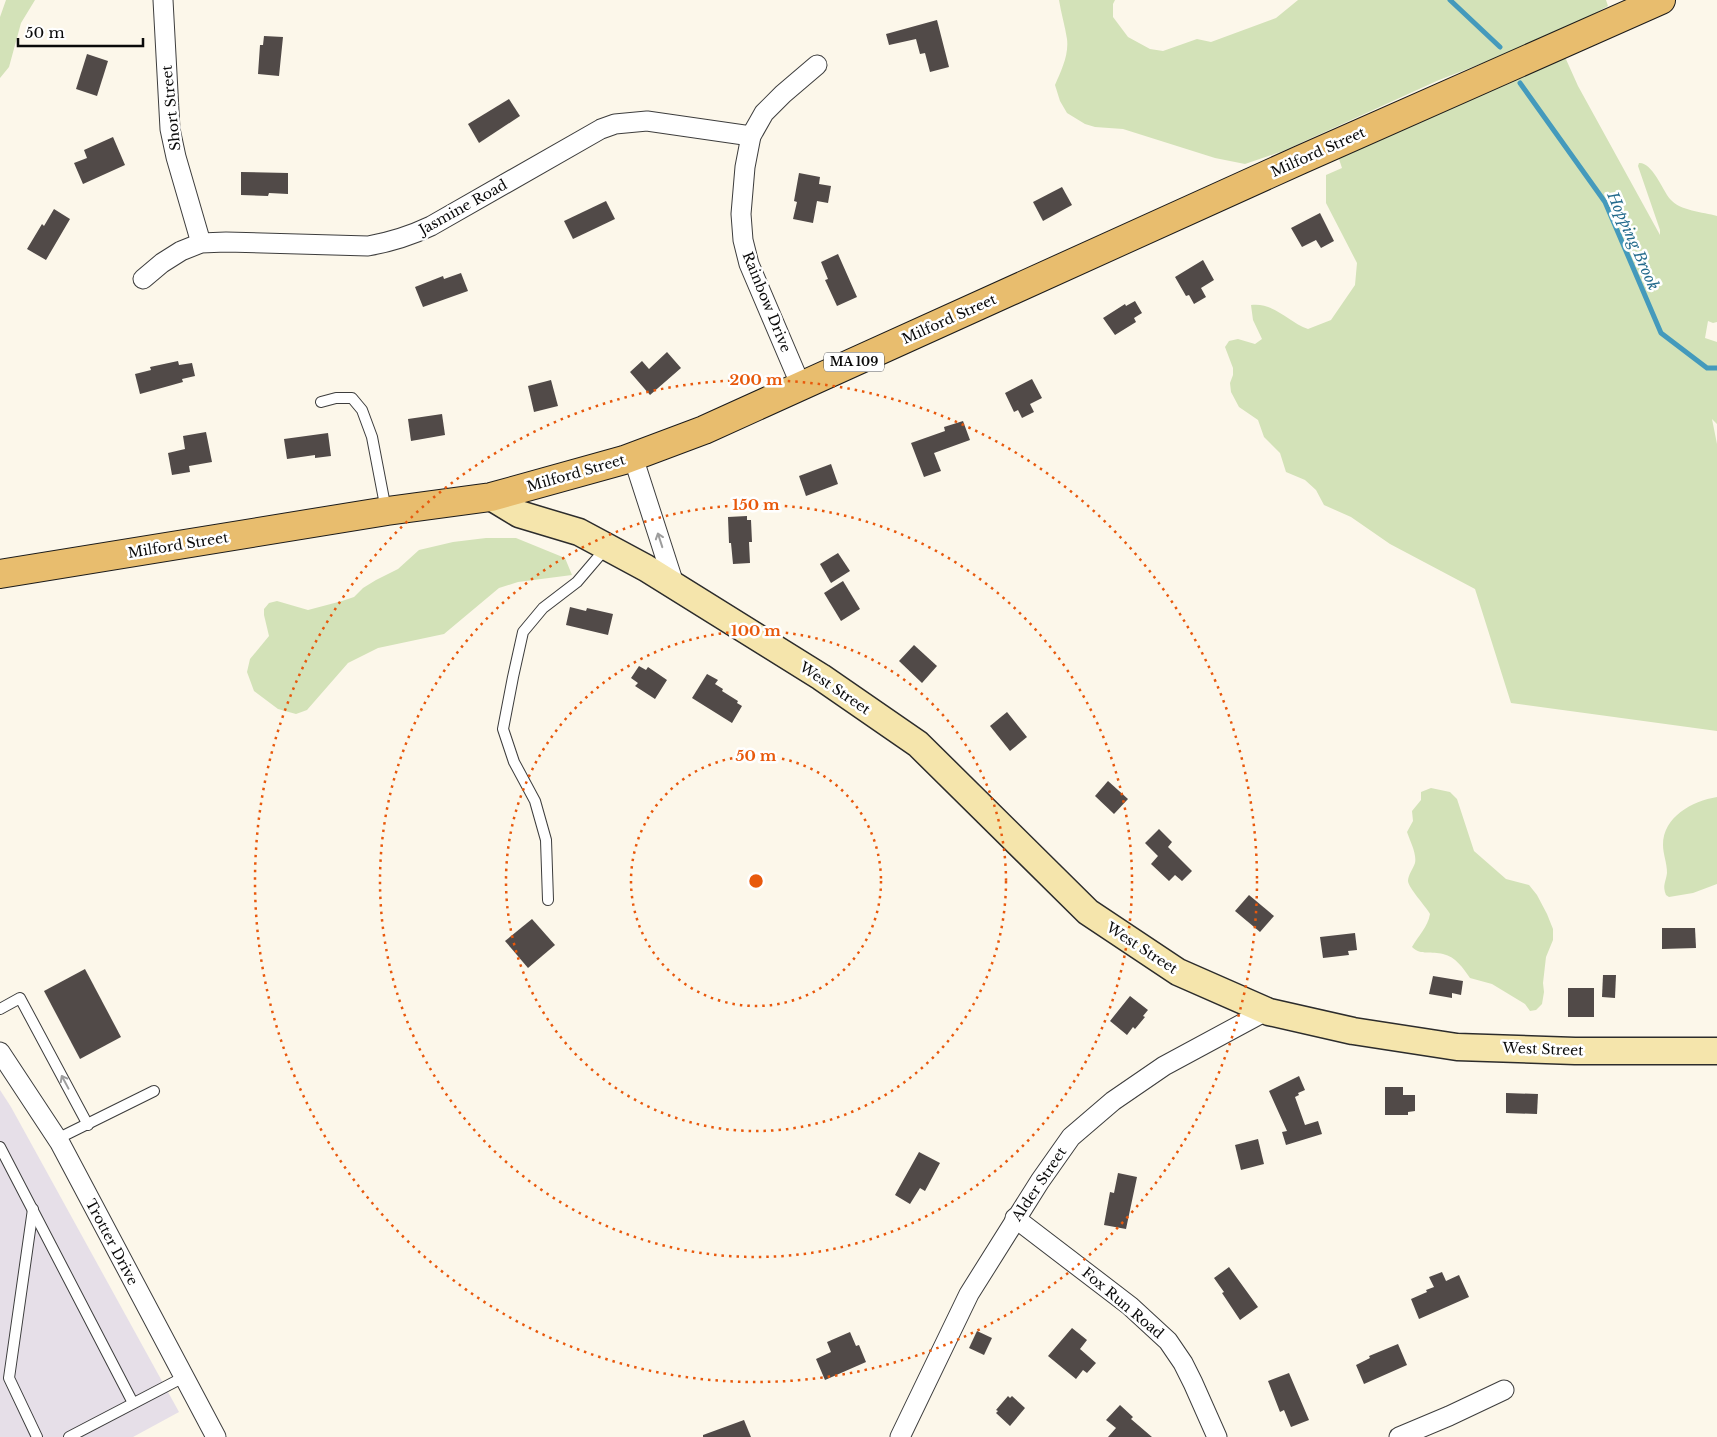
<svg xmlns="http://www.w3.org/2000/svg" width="1717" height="1437" font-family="'Libre Baskerville',serif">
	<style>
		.industrial { fill: #e6dfe8 }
		.green { fill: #d3e2b8 }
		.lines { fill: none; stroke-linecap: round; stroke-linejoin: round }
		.stream { stroke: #449abc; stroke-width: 5 }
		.building { fill: #514a48 }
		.lane-casing { stroke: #3d3d3d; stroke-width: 12 }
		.street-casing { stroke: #3d3d3d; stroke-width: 21 }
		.secondary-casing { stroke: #2c2c2c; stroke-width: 29 }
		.primary-casing { stroke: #1b1b1b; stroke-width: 30 }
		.lane { stroke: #fff; stroke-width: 10 }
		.street { stroke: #fff; stroke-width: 19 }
		.secondary { stroke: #f5e5ac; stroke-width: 26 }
		.primary { stroke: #e8bd6e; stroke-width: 28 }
		.oneway { stroke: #9d9d9d }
		.ring { fill: none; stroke: #e8590c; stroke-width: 2.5; stroke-dasharray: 2.5 5 }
		.labels { text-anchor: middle; stroke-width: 5; stroke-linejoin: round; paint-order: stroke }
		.shield { fill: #fff; stroke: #545454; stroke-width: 1 }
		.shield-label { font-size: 12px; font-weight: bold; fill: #0a0a0a }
		.street-label { font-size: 14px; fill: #0a0a0a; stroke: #fff }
		.water-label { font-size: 15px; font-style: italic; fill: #236a8c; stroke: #fff }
		.centre { fill: #e8590c; stroke: #fff; stroke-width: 2.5 }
		.ring-label { font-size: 15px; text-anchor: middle; font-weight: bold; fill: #e8590c; stroke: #fff; stroke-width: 5; stroke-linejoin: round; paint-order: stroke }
	</style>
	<rect width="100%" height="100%" fill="#fcf7ea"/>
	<path class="industrial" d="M0,1090L11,1107L179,1412L133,1437H0Z"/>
	<g class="green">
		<path d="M6,0H35L21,23L9,67L0,78V17Z"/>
		<path d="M1059,0H1115L1113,4V17L1128,37L1150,49L1163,51L1197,39L1211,42L1276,18L1298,0H1606L1608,6L1558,34L1439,80L1283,151L1245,164L1215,158L1123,129L1095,127L1085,124L1067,113L1060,101L1055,85C1061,71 1069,55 1067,39C1065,26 1061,13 1059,0Z"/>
		<path d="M1565,57L1578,86L1660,235V230L1638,166L1639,163C1652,162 1662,189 1670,199C1680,211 1703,212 1717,216V322L1713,323L1708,321L1705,338L1717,342V424L1712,419L1717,444V731L1511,703L1475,589L1390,544L1351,517L1324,505L1316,490L1305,480L1286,472L1280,453L1264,437L1258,420L1239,407L1231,392L1230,383L1233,375V368L1225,347L1229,341L1238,339L1255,344L1262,339L1253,320L1251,305C1274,302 1288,322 1308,329L1331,320L1355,285L1357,263L1326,203V175L1342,168L1338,156Z"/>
		<path d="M486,538H516L565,558L572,575L518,582L499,588L444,634L378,648L348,663L307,710L296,714L278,709L254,691L247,672L250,659L269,636L264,615V609L269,603L277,601L308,610L342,601L354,597L363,588L376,580L398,569L419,550L453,542Z"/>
		<path d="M1431,788L1450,792L1457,799L1474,851L1506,879L1529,885L1537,895L1547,914L1553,929V940L1546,957L1543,983L1544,992L1542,1004L1536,1010L1530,1011L1525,1004L1492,984L1470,978C1463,968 1456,957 1443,954C1432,951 1421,956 1412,947C1418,936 1428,927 1430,914C1426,907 1408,887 1408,881C1408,875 1413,869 1415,863C1417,854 1410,841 1407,832L1413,821L1412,811L1421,800V792Z"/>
		<path d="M1717,797V884L1693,893L1669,897L1666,895C1662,885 1666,882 1667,873C1667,863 1663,854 1663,845C1663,817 1692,801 1717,797Z"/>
	</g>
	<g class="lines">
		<g class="stream">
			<path d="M1450,0L1500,47"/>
			<path d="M1520,83L1605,202L1661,333L1707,368H1717"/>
		</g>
	</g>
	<g class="building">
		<path d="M937,20L949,67L930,72L925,53L920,54L916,39L889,45L886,34Z"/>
		<path d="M264,36L283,37L279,76L258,74L260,45H263Z"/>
		<path d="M87,54L108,61L97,96L76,89Z"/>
		<path d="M509,99L520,116L479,143L468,124Z"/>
		<path d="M113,137L125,165L83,184L74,163L87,158L84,150Z"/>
		<path d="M241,172L288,173V194L269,193L268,196L241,195Z"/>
		<path d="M799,173L820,177L819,184L831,186L828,203L817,201L813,223L793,219L797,202L794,201Z"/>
		<path d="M1062,187L1072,205L1043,221L1033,202Z"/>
		<path d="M606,201L615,219L573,239L564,221Z"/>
		<path d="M54,209L70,219L46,260L27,249L42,224L44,226Z"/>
		<path d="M1320,213L1334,241L1321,248L1316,240L1302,247L1291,228Z"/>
		<path d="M838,254L857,297L837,306L825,280L828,279L821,262Z"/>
		<path d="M1203,260L1214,280L1201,288L1206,297L1194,304L1189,295L1186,296L1175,277Z"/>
		<path d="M461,273L468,291L423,307L415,287L443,276L444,279Z"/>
		<path d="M1135,301L1142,313L1134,318L1136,322L1115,335L1103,318L1125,304L1126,306Z"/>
		<path d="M667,352L681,368L650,395L630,372L642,361L649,369Z"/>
		<path d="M178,361L179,365L192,363L195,376L182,379L183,382L140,394L135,374L151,370L150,367Z"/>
		<path d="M1032,379L1042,398L1030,404L1034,412L1022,418L1018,410L1014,412L1005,393Z"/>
		<path d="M551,380L558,406L534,412L528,386Z"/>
		<path d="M442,414L445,435L411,441L408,419Z"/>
		<path d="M963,421L970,440L934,453L941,471L924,477L911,443L945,431L944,427Z"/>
		<path d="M206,432L212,462L189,466L190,472L172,475L168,453L185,449L183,436Z"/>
		<path d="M328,433L331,456L315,458V455L287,459L284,439Z"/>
		<path d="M831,464L838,484L806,496L799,476Z"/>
		<path d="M747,516V520H751L752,542H749L750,563L733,564L731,543H729L728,517Z"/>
		<path d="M838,553L850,571L831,583L820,564Z"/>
		<path d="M843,581L860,609L841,621L824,593Z"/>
		<path d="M570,607L586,611L587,608L613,614L608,635L566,625Z"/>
		<path d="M914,645L937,666L922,683L899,661Z"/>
		<path d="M639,666L646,670L648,667L667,680L655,699L635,686L638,683L631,678Z"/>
		<path d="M707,674L718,680L715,684L723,689L722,691L738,701L737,703L742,706L732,723L692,698Z"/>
		<path d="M1007,712L1027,737L1010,751L990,726Z"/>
		<path d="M1108,781L1128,799L1114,814L1095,796Z"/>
		<path d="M1159,829L1172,842L1168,847L1192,871L1182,881L1175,875L1169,881L1151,864L1158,856L1145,843Z"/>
		<path d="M1249,895L1274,916L1260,932L1235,911Z"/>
		<path d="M532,919L555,945L528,968L505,941Z"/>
		<path d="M1662,928H1695L1696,948L1662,949Z"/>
		<path d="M1355,933L1357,950L1348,951L1349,955L1323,958L1320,937Z"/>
		<path d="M85,969L121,1037L80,1059L44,991Z"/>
		<path d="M1603,975H1616L1615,998L1602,997Z"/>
		<path d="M1433,976L1463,981L1461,995L1452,993V998L1429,994Z"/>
		<rect x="1568" y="988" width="26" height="29"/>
		<path d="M1130,996L1148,1010L1143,1016L1145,1017L1135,1029L1133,1027L1127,1035L1110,1021Z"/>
		<path d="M1299,1076L1305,1090L1298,1093L1299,1095L1295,1097L1305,1125L1318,1121L1322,1134L1286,1145L1282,1132L1287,1131L1269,1091Z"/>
		<path d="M1385,1087H1403V1095H1415V1111L1408,1112V1115H1385Z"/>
		<path d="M1506,1093L1538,1094L1537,1114L1506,1113Z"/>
		<path d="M1258,1139L1264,1164L1241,1170L1235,1145Z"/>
		<path d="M919,1152L940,1163L925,1191L920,1188L910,1204L895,1195Z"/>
		<path d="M1118,1173L1137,1177L1126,1229L1104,1225L1110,1192L1114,1193Z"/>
		<path d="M1229,1267L1258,1307L1240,1320L1222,1293L1224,1292L1214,1278Z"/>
		<path d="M1442,1272L1446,1281L1459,1275L1469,1297L1419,1319L1411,1299L1427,1292L1426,1290L1434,1287L1429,1277Z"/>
		<path d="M1072,1328L1087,1340L1080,1349L1096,1363L1087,1373L1083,1370L1076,1379L1048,1356Z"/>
		<path d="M977,1331L992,1338L984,1355L969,1348Z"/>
		<path d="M850,1332L856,1346L859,1345L866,1362L825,1380L816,1359L831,1352L827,1342Z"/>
		<path d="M1398,1344L1407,1365L1364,1384L1356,1365L1370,1358L1369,1356Z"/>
		<path d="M1289,1373L1309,1420L1291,1427L1284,1410L1280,1412L1268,1381Z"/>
		<path d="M1008,1396L1010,1398L1012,1396L1025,1408L1010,1426L996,1413L998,1411L996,1410Z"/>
		<path d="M1120,1405L1133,1417L1131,1419L1152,1437H1108L1116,1428L1106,1420Z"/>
		<path d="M744,1420L751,1437H703V1435Z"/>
	</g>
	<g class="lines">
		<g class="lane-casing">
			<g id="lane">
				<path d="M321,402L336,398H352L362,410L372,437L386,510"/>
				<path d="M548,900L546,840L535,801L514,762L503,729L513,677L523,632L543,608L577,582L606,548"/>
				<path d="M0,1009L20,998L88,1125"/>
				<path d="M57,1139L154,1091"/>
				<path d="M0,1147L133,1403"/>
				<path d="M33,1209L9,1378L37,1437"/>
				<path d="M69,1437L184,1377"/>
			</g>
		</g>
		<g class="street-casing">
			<g id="street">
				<path d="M163,0L170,129L176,157L201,243"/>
				<path d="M143,279L162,263L181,251L201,243L226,242L368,246C391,242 410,236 431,226L601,129L615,124L647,121L751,136"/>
				<path d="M801,386L749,264L743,240L741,214L745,167L751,136L764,113L783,94L817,65"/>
				<path d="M633,457L675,587"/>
				<path d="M0,1052L60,1143L216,1437"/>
				<path d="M1015,1218L1130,1306L1168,1341L1183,1363L1193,1383L1217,1437"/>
				<path d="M900,1437L969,1294L1040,1181L1071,1137L1113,1101L1164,1066L1266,1011"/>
				<path d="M1399,1437L1449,1416L1504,1390"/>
			</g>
		</g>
		<g class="secondary-casing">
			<path id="secondary" d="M491,497L519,514L579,532L607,547L646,568L821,677L918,744L1088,912L1178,972L1269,1012L1353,1031L1457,1047L1575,1051H1717"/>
		</g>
		<g class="primary-casing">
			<path id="primary" d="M0,574L387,511L491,497L624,460L704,430L1300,160L1661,0"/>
		</g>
		<use href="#lane" class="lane"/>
		<use href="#street" class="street"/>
		<use href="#secondary" class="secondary"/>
		<use href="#primary" class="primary"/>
	</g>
	<defs><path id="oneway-shaft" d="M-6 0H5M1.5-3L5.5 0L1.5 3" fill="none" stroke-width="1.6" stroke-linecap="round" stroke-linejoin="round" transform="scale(1.25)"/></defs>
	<g class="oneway">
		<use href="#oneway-shaft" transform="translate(660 540) rotate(-108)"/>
		<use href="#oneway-shaft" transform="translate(65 1082) rotate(-118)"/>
	</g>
	<g class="ring">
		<circle cx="756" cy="881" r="125"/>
		<circle cx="756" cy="881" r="250"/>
		<circle cx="756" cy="881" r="376"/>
		<circle cx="756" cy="881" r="501"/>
	</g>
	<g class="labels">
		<rect class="shield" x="824" y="352.5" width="60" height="19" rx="4"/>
		<g class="shield-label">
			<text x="854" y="366">MA 109</text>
		</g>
		<g class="street-label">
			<text transform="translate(171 108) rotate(-96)" y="5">Short Street</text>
			<text transform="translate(1318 152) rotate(-24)" y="5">Milford Street</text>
			<text transform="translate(463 207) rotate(-29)" y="5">Jasmine Road</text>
			<text transform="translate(767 302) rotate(68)" y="5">Rainbow Drive</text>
			<text transform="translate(949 319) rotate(-24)" y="5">Milford Street</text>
			<text transform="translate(576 473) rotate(-16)" y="5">Milford Street</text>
			<text transform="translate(178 545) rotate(-9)" y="5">Milford Street</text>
			<text transform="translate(835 688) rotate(34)" y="5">West Street</text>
			<text transform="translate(1142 948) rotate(33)" y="5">West Street</text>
			<text transform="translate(1543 1049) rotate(2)" y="5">West Street</text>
			<text transform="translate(1039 1184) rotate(-56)" y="5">Alder Street</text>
			<text transform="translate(112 1242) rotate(62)" y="5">Trotter Drive</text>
			<text transform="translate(1123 1303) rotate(40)" y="5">Fox Run Road</text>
		</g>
		<g class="water-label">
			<text transform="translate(1633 241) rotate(66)" y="5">Hopping Brook</text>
		</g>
	</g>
	<circle cx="756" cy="881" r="8" class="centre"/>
	<g class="ring-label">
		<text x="756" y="385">200 m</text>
		<text x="756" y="510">150 m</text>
		<text x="756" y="636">100 m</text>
		<text x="756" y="761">50 m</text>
	</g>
	<path d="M18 38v8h125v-8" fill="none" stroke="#0a0a0a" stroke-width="2.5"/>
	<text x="25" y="38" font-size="15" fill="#0a0a0a" stroke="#ffffff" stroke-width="4" paint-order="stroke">50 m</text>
</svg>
